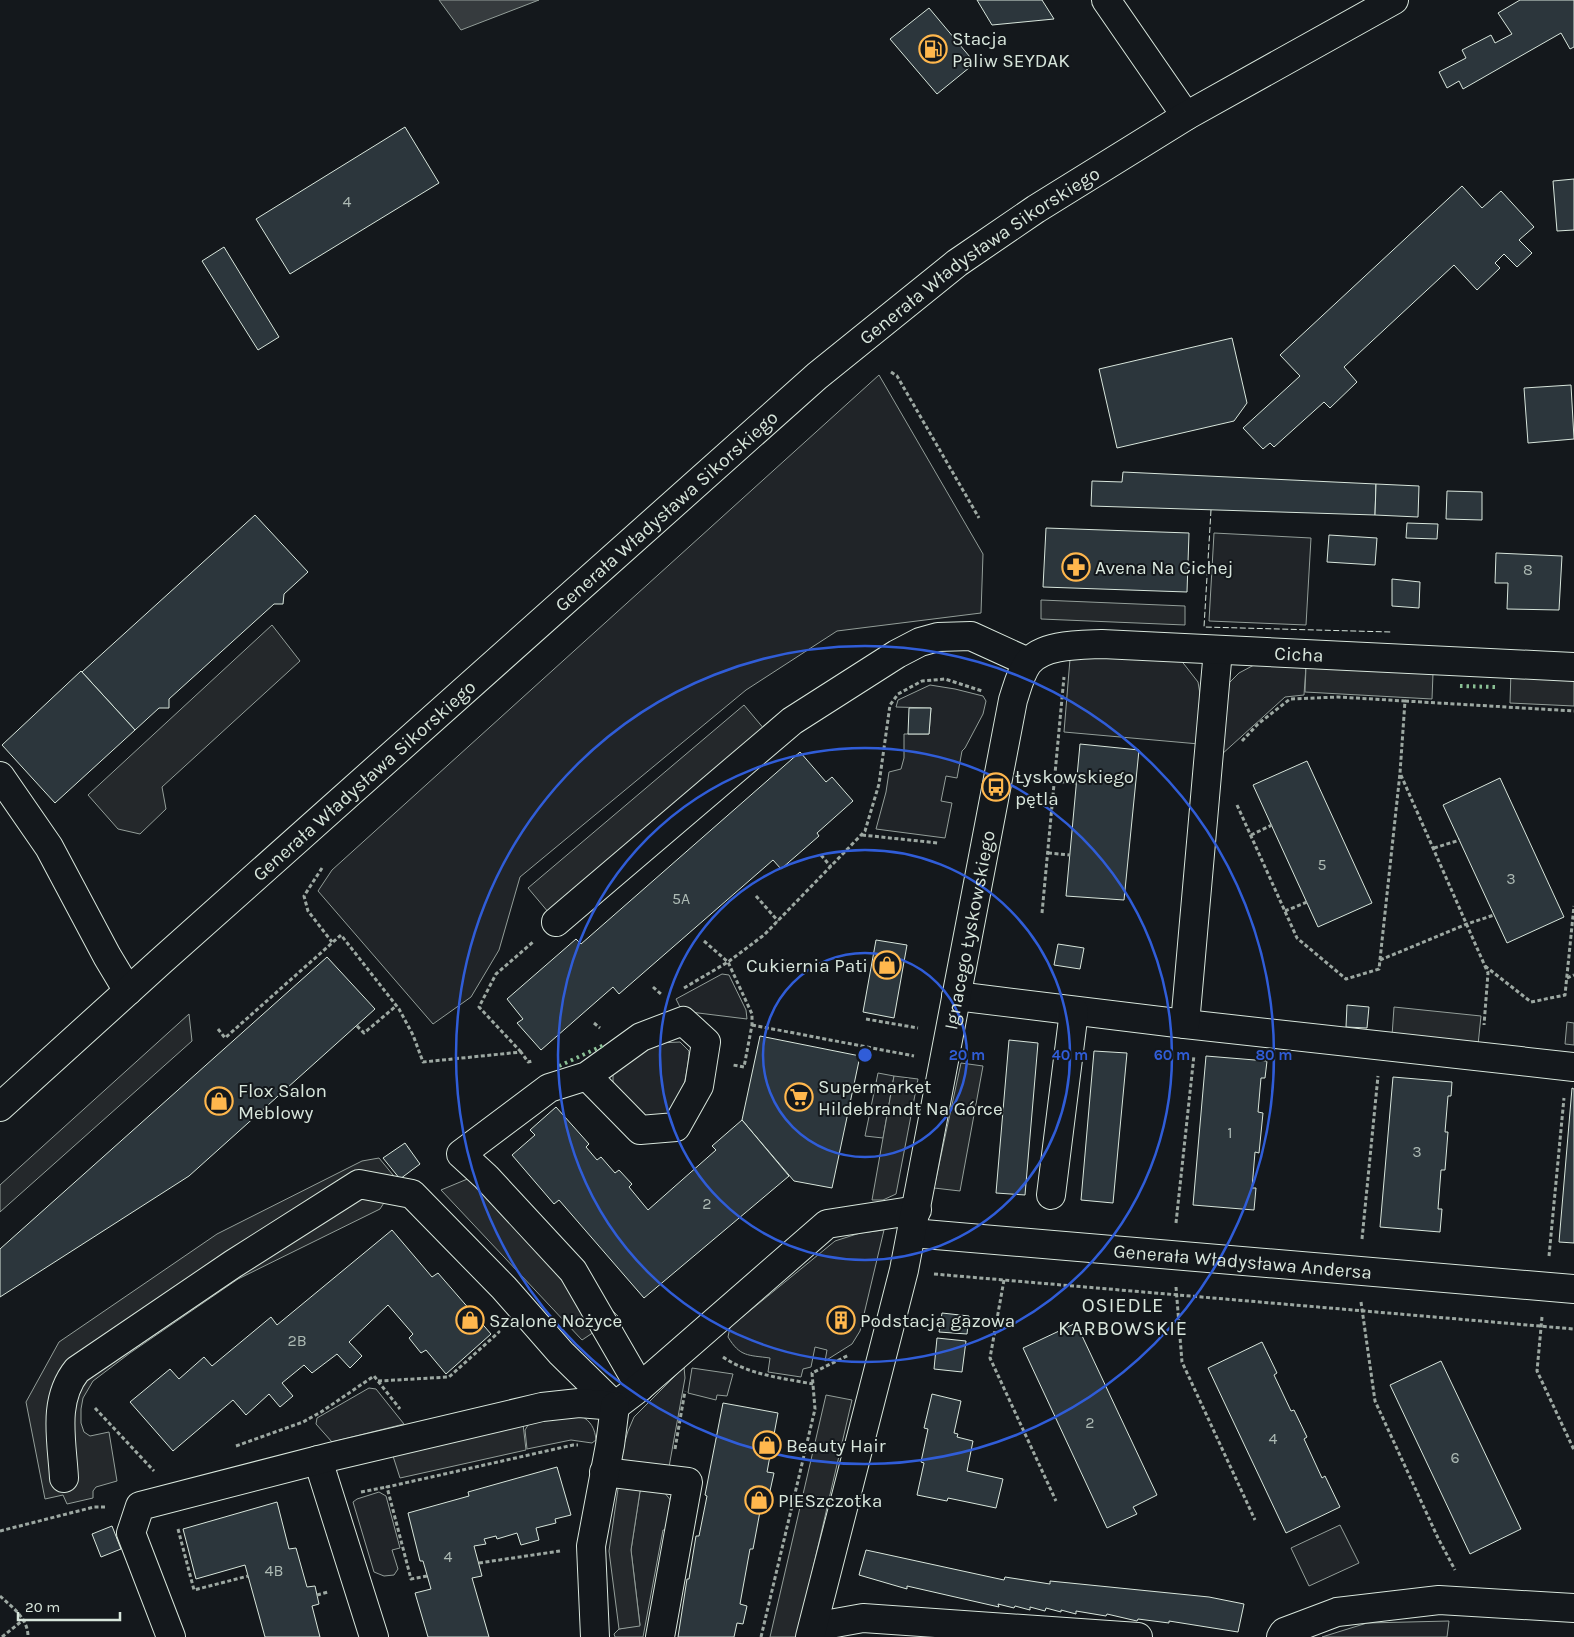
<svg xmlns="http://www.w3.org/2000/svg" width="1574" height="1637" font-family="Karla,sans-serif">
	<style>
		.green { fill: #202428; stroke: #939e99 }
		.parking { fill: #24282b; stroke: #939e99 }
		.water { fill: #363b3e; stroke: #939e99 }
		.building { fill: #2c363c; stroke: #d8e6dc }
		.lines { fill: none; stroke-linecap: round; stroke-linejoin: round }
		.minor-casing { stroke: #d8e6dc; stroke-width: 30 }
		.major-casing { stroke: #d8e6dc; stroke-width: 30 }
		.path { stroke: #9da8a2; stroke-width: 3; stroke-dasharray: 4 2.5; stroke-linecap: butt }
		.minor { stroke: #14181c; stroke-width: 28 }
		.major { stroke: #14181c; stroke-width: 28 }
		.hedge { stroke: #8ac095; stroke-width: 4; stroke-dasharray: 2.5 4; stroke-linecap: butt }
		.fence { stroke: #d8e6dc; stroke-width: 1; stroke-dasharray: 6 2.5; stroke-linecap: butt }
		.ring { fill: none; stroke: #305dd8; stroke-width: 2.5 }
		.labels { text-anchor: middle; stroke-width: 4; stroke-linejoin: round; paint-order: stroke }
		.number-label { font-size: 16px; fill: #adbab4 }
		.poi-label { font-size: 19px; fill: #d8e6dc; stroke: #14181c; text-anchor: start }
		.street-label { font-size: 19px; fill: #d8e6dc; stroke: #14181c }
		.neighbourhood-label { font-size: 20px; letter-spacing: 1px; fill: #d8e6dc; stroke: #14181c }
		.centre { fill: #305dd8; stroke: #14181c; stroke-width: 2.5 }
		.ring-label { font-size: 15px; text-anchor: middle; font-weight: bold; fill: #305dd8; stroke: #14181c; stroke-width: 4; stroke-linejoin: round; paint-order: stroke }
	</style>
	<rect width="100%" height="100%" fill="#14181c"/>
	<g class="green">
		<path d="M879,375L983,554L981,613L837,631L746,690L520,877L499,950L471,997L433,1024L318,891L332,870Z"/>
		<path d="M1214,533L1311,538L1306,625L1209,621Z"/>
		<path d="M1089,655L1180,659L1198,682L1202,706L1199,744L1064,732L1070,659Z"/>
		<path d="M1282,663L1306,666L1304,695L1285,697L1221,755L1223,696L1229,683L1239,673L1254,665Z"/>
		<path d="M930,685L955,689L983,696L986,701L983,714L965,748L962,751L957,778L946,776L941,801L952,803L945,838L876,829L886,792L889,772L901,769L904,758V734H929L931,708L896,707L898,700Z"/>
		<path d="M722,974L729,975L746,1010L747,1019L682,1011L676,999Z"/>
		<path d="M680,1042L689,1051C689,1063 682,1103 674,1111C667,1117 654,1120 646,1124L613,1087V1070L658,1043Z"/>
		<path d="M878,1073L894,1076L883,1138L865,1136Z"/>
		<path d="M884,1230L860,1331L852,1344L825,1361L827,1350L815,1347L811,1367L803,1369L801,1377L768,1372L770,1358C748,1355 740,1357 728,1337L730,1327L835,1241L860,1233Z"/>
		<path d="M684,1367L685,1378L669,1467L624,1465L620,1458L628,1431L634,1417Z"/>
		<path d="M692,1368L733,1374L727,1396L717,1395L716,1400L688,1393Z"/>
		<path d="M369,1388L376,1389L404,1424L332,1442L316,1424L317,1418Z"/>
		<path d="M581,1416C591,1421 595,1429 596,1440L592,1443L571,1440L527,1449L525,1430L530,1422Z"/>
		<path d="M641,1485L664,1492L672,1502L668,1530H663L643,1637H615L614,1634L619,1629L640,1625L631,1550Z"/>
		<path d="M379,1492L386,1496L400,1548L392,1550L398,1569L394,1575L384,1576L374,1572L353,1502L357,1499Z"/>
		<path d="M1340,1525L1359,1563L1309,1586L1291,1548Z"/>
		<path d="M1449,1621L1447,1637H1322L1367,1623Z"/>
	</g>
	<g class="parking">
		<path d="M1041,600L1185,606V625L1041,619Z"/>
		<path d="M272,625L300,661L162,787L166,809L140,834L118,829L88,795Z"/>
		<path d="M1306,666L1433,673L1432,699L1305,692Z"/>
		<path d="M1511,671L1574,674V706L1510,703Z"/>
		<path d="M744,705L765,730L549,913L528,888Z"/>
		<path d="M1394,1007L1481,1016L1478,1045L1392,1036Z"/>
		<path d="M189,1014L192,1041L0,1212V1185Z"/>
		<path d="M1567,1022L1574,1023V1045L1565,1044Z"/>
		<path d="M961,1063L983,1066L960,1191L934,1188Z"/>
		<path d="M894,1076L918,1079L896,1194L883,1200H872Z"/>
		<path d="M379,1158L398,1181L380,1209L238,1279L130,1353L93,1381L83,1398L81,1409V1423L84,1432L90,1436L109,1432L117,1481L96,1487L93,1491V1498L67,1504L63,1495L45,1499L26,1402L59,1342L217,1234L362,1161Z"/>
		<path d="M477,1175L618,1316L582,1340L441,1190Z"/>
		<path d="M826,1395L852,1400L797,1637H770Z"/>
		<path d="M523,1424L526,1450L400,1478L392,1453Z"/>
		<path d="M619,1482L641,1485L631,1550L640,1626L619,1629L609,1551Z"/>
	</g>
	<path class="water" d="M439,0H539L461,30Z"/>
	<g class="building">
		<path d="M977,0H1042L1054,19L992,25Z"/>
		<path d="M1520,0H1574V47L1570,49L1561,33L1463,89L1459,81L1447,88L1439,72L1466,58L1462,50L1491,35L1495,43L1512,34L1498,13Z"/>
		<path d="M929,8L975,63L937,94L890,39Z"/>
		<path d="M405,127L439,183L290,274L256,219Z"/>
		<path d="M1574,179V230L1557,231L1553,181Z"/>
		<path d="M1462,186L1482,208L1501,191L1534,227L1519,240L1532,253L1517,267L1504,254L1495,263L1500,268L1477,290L1454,265L1344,367L1357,382L1330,408L1324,402L1274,447L1270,443L1263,449L1243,428L1300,376L1280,355Z"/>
		<path d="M224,247L279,337L258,350L202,261Z"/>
		<path d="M1232,338L1247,403L1234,421L1117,448L1099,369Z"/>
		<path d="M1571,385L1574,439L1528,443L1524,388Z"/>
		<path d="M1123,472L1376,484L1375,515L1091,506L1092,481L1122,482Z"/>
		<path d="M1376,484L1419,486L1418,517L1375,515Z"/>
		<path d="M1447,491L1482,492V520L1446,519Z"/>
		<path d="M255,515L308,572L284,594L283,604H274L169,699V708H159L135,730L82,672Z"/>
		<path d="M1407,523L1438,524L1437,539L1406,538Z"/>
		<path d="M1046,528L1189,533L1187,592L1043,587Z"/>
		<path d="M1329,535L1377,538L1375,565L1327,562Z"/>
		<path d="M1496,553L1562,556L1559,610L1507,609L1508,583H1495Z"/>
		<path d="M1392,579L1420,582L1419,608L1392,606Z"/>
		<path d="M81,671L135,730L55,803L2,745Z"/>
		<path d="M909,708H931L929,734H908Z"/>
		<path d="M1080,744L1139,750L1124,900L1066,896Z"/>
		<path d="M800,752L826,782L832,777L853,801L817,833L819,836L781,869L773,860L619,994L613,987L541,1050L517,1023L523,1019L507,999L576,939L581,944Z"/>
		<path d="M1307,761L1372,903L1318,927L1253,785Z"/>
		<path d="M1500,778L1564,917L1507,943L1443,805Z"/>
		<path d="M876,940L907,945L894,1018L863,1012Z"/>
		<path d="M1058,944L1084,948L1080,969L1054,965Z"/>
		<path d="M327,957L375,1009L189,1176L0,1297V1249Z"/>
		<path d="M1347,1005L1369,1007L1367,1028L1346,1027Z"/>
		<path d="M760,1036L860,1056L832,1188L794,1181L742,1120Z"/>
		<path d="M1009,1040L1038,1043L1025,1195L996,1193Z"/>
		<path d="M1094,1051L1127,1053L1113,1203L1081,1200Z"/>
		<path d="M1206,1056L1267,1061L1265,1078H1261L1258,1112L1263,1113L1259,1153L1255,1152L1252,1188H1256L1254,1210L1193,1205Z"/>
		<path d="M1393,1077L1452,1082L1451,1096H1448L1445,1132H1448L1445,1170H1441L1438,1209H1442L1440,1232L1380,1227Z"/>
		<path d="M1572,1088L1574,1089V1243L1559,1242Z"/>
		<path d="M556,1107L589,1144L586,1147L597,1160L601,1157L615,1173L619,1170L632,1184L629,1187L648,1210L716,1150L712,1146L742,1120L789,1176L644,1298L559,1200L554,1204L512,1155L535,1135L530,1130Z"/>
		<path d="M405,1143L420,1164L400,1179L383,1158Z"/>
		<path d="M392,1230L432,1277L438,1273L491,1334L446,1374L426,1350L421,1353L409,1338L413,1334L388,1305L349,1342L362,1356L350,1368L337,1354L312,1373L304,1365L282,1383L293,1396L280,1407L269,1394L246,1415L233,1400L173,1451L130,1402L170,1369L179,1379L204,1357L212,1366L271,1317L277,1325Z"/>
		<path d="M839,1310L847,1311L843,1331L835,1329Z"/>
		<path d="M942,1313L969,1316L967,1334L939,1332Z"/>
		<path d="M1076,1323L1157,1495L1133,1507L1137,1514L1107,1528L1023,1348Z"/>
		<path d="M937,1338L966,1341L962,1372L934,1369Z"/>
		<path d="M1262,1342L1277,1373L1274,1375L1291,1411L1294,1410L1307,1437L1304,1439L1322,1478L1325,1476L1340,1507L1286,1533L1208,1368Z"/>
		<path d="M1441,1361L1521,1529L1470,1554L1390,1385Z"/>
		<path d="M932,1394L961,1401L954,1433L958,1434L957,1437L973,1441L967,1471L1003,1479L996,1508L948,1498L947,1501L917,1495L924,1463L921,1462L928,1429L924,1428Z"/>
		<path d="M723,1403L778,1413L767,1472L774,1473L770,1491L764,1490L753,1549H750L740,1604L747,1606L743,1624L737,1623L734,1637H678L687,1579H689L696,1536H699L707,1496L705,1495Z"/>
		<path d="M557,1467L571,1515L555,1519L556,1523L536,1528L539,1540L521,1545L517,1533L497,1539L496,1536L484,1539L486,1544L474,1546L482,1576L472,1578L489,1637H428L415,1593L431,1589L423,1561H420L408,1513L469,1496L468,1492Z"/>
		<path d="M277,1502L289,1549L296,1548L307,1587L315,1586L319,1604L312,1606L320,1637H265L245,1565L196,1579L183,1529Z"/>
		<path d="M112,1526L121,1549L101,1557L92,1534Z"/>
		<path d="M866,1550L1004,1580L1005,1577L1050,1584V1581L1209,1597L1244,1604L1238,1632L1169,1621V1623L1138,1619L1137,1621L1107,1614L1106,1616L1076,1611V1614L1061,1610V1612L1046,1608L1045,1611L1030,1607V1610L1015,1606L1014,1608L998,1604L999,1607L907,1586V1589L859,1575Z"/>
	</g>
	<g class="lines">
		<g class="minor-casing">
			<g id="minor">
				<path d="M1106,0L1186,116"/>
				<path d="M0,776L49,847L107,956L128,991"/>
				<path d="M556,922L792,721L897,654L920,642L938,637L971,636L1028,662"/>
				<path d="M956,996L1185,1024L1574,1067"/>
				<path d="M1185,1024L1218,650"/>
				<path d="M587,1076L640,1130L676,1127L699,1086L706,1042L683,1021L641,1037L587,1076L549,1088L461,1154L486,1177L573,1271L640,1387"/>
				<path d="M1051,1195L1074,1011"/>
				<path id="s1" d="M912,1233L1574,1289"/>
				<path d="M318,1460L374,1637"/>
				<path d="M604,1472L688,1482L660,1637"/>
				<path d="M64,1478C62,1441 52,1401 77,1370L233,1264L359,1184L412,1194L504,1288L561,1353L615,1406"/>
				<path d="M813,1627L863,1618L1138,1637"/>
				<path d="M171,1637L131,1533L140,1506L330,1457L542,1407L579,1403L615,1406L640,1387L827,1224L917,1210"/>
				<path d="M595,1637L591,1546L610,1445L615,1406"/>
				<path id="s2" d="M810,1637L904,1270L1013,700C1017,688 1020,674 1028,663C1043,644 1080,645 1102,644L1574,667"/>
				<path d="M1281,1637L1284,1632L1337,1612L1439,1600L1574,1608"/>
			</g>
		</g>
		<g class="major-casing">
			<g id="major">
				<path id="s3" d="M0,1107L160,962L817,376L957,263L1036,209L1186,116L1394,0"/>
			</g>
		</g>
		<g class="path">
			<path d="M891,372L897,376L979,518"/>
			<path d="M1405,701L1574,711"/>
			<path d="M1242,741L1258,724L1290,699L1338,697L1405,701L1400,773L1488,973L1484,1025"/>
			<path d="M1054,781L1077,783"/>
			<path d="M1237,805L1297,938L1346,979L1379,969L1400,773"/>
			<path d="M862,835L938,843"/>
			<path d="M1251,835L1272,825"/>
			<path d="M1434,848L1460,840"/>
			<path d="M1048,853L1070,855"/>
			<path d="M821,855L831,867"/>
			<path d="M322,868L304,896L308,911L332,942"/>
			<path d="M756,896L778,921"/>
			<path d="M1285,911L1307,902"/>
			<path d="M1042,913L1064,677"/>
			<path d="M704,941L728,962L752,1014V1025L744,1067L733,1065"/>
			<path d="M1380,960L1467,924L1494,915"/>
			<path d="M1485,966L1531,1002L1565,995L1574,906"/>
			<path d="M1567,978L1574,975"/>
			<path d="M653,987L662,995"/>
			<path d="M684,988L728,962L764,935L865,831L879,784L890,705L898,694L922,681L945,679L982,691"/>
			<path d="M866,1019L918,1028"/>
			<path d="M594,1023L600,1028"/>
			<path d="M752,1025L914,1056"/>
			<path d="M357,1026L364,1033L396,1006"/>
			<path d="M218,1029L225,1038L341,935L399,1009L413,1035L423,1062L521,1052L528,1062L532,1061"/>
			<path d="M521,1052L479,1007L496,974L533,942"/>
			<path d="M1176,1223L1194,1055"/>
			<path d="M1362,1239L1378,1076"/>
			<path d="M1549,1256L1564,1098"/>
			<path d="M934,1274L1574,1329"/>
			<path d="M1004,1280L990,1358L1056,1501"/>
			<path d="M1176,1287L1182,1362L1255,1520"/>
			<path d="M1361,1302L1375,1401L1438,1538L1455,1570"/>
			<path d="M1542,1317L1537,1371L1574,1450"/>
			<path d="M723,1357C749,1375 782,1378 813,1384"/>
			<path d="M378,1381L449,1377L499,1332L498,1331"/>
			<path d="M95,1408L154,1471"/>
			<path d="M236,1446L303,1422L321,1412L374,1376L400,1409"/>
			<path d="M675,1449L685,1391"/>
			<path d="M361,1492L387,1487"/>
			<path d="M178,1529L194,1590L248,1576"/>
			<path d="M0,1531L94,1507H107"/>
			<path d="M479,1563L560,1551"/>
			<path d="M427,1576L411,1579L387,1487L573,1445H578"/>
			<path d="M317,1595L328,1592"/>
			<path d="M0,1596C13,1608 28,1618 28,1637"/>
			<path d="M2,1637L23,1620"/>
			<path d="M761,1637L815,1409L812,1373L849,1355"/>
		</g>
		<use href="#minor" class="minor"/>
		<use href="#major" class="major"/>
		<g class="hedge">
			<path d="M1460,686L1495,687"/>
			<path d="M559,1066L604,1045"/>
		</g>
		<path class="fence" d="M1211,510L1204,627L1391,632"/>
	</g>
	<g class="ring">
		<circle cx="865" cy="1055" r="102"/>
		<circle cx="865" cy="1055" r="205"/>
		<circle cx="865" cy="1055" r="307"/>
		<circle cx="865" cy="1055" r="409"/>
	</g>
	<defs>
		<g id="fuel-ring" transform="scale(1.4375)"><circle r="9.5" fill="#14181c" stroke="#ffb74d" stroke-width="1.5"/><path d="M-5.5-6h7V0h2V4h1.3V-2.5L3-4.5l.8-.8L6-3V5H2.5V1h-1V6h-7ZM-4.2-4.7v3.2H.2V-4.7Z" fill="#ffb74d"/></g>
		<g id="pharmacy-ring" transform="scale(1.4375)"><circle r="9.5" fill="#14181c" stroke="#ffb74d" stroke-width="1.5"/><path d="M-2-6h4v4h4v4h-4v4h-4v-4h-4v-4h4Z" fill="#ffb74d"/></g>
		<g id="bus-ring" transform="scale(1.4375)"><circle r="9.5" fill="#14181c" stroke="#ffb74d" stroke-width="1.5"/><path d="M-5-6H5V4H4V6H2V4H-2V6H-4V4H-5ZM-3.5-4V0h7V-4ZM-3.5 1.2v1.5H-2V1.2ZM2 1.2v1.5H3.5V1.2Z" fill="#ffb74d"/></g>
		<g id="shop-ring" transform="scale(1.4375)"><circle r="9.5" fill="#14181c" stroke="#ffb74d" stroke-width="1.5"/><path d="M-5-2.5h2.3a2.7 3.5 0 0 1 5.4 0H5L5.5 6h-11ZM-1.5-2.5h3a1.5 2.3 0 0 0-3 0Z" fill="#ffb74d"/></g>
		<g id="supermarket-ring" transform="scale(1.4375)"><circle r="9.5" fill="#14181c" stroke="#ffb74d" stroke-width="1.5"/><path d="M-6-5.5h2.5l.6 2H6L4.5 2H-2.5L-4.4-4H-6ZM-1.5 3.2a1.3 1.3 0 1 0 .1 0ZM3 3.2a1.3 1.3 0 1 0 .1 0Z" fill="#ffb74d"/></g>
		<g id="building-ring" transform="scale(1.4375)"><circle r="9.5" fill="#14181c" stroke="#ffb74d" stroke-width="1.5"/><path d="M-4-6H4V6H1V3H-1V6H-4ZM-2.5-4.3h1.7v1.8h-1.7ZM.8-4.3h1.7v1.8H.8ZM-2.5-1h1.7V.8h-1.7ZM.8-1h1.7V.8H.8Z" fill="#ffb74d"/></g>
	</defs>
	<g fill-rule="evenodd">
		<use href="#fuel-ring" x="933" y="49"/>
		<use href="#pharmacy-ring" x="1076" y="567"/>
		<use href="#bus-ring" x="996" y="787"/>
		<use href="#shop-ring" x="887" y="965"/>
		<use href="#supermarket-ring" x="799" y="1097"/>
		<use href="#shop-ring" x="219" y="1101"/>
		<use href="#shop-ring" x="470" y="1320"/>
		<use href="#building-ring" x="841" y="1320"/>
		<use href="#shop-ring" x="767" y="1445"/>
		<use href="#shop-ring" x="759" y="1500"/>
	</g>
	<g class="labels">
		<g class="number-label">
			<text x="347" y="207">4</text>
			<text x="1528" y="575">8</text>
			<text x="1322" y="870">5</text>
			<text x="1511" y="884">3</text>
			<text x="681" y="904">5A</text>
			<text x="1230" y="1138">1</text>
			<text x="1417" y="1157">3</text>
			<text x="707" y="1209">2</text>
			<text x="297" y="1346">2B</text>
			<text x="1090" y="1428">2</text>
			<text x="1273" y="1444">4</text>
			<text x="1455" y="1463">6</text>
			<text x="448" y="1562">4</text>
			<text x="274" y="1576">4B</text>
		</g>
		<g class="poi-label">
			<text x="952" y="45">Stacja<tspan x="952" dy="22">Paliw SEYDAK</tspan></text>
			<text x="1095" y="574">Avena Na Cichej</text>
			<text x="1015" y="783">Łyskowskiego<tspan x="1015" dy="22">pętla</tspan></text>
			<text x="868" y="972" text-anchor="end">Cukiernia Pati</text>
			<text x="818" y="1093">Supermarket<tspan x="818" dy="22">Hildebrandt Na Górce</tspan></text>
			<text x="238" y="1097">Flox Salon<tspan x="238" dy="22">Meblowy</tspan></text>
			<text x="489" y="1327">Szalone Nożyce</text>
			<text x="860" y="1327">Podstacja gazowa</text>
			<text x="786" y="1452">Beauty Hair</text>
			<text x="778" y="1507">PIESzczotka</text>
		</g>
		<g class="street-label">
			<text dy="7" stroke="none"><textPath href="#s3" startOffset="1299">Generała Władysława Sikorskiego</textPath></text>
			<text dy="7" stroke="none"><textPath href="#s3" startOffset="894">Generała Władysława Sikorskiego</textPath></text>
			<text dy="7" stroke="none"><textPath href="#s2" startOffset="1275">Cicha</textPath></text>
			<text dy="7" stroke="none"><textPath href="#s3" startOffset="489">Generała Władysława Sikorskiego</textPath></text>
			<text dy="7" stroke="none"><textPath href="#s2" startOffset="725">Ignacego Łyskowskiego</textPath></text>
			<text dy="7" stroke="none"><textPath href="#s1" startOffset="332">Generała Władysława Andersa</textPath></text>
		</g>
		<g class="neighbourhood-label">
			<text x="1123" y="1312">OSIEDLE<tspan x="1123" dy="23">KARBOWSKIE</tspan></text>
		</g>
	</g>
	<circle cx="865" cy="1055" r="8" class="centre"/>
	<g class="ring-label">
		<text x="967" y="1060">20 m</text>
		<text x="1070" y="1060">40 m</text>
		<text x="1172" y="1060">60 m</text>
		<text x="1274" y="1060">80 m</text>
	</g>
	<path d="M18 1612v8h102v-8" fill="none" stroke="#d8e6dc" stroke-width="2.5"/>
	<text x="25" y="1612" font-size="15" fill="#d8e6dc" stroke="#14181c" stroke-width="4" paint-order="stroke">20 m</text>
</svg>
